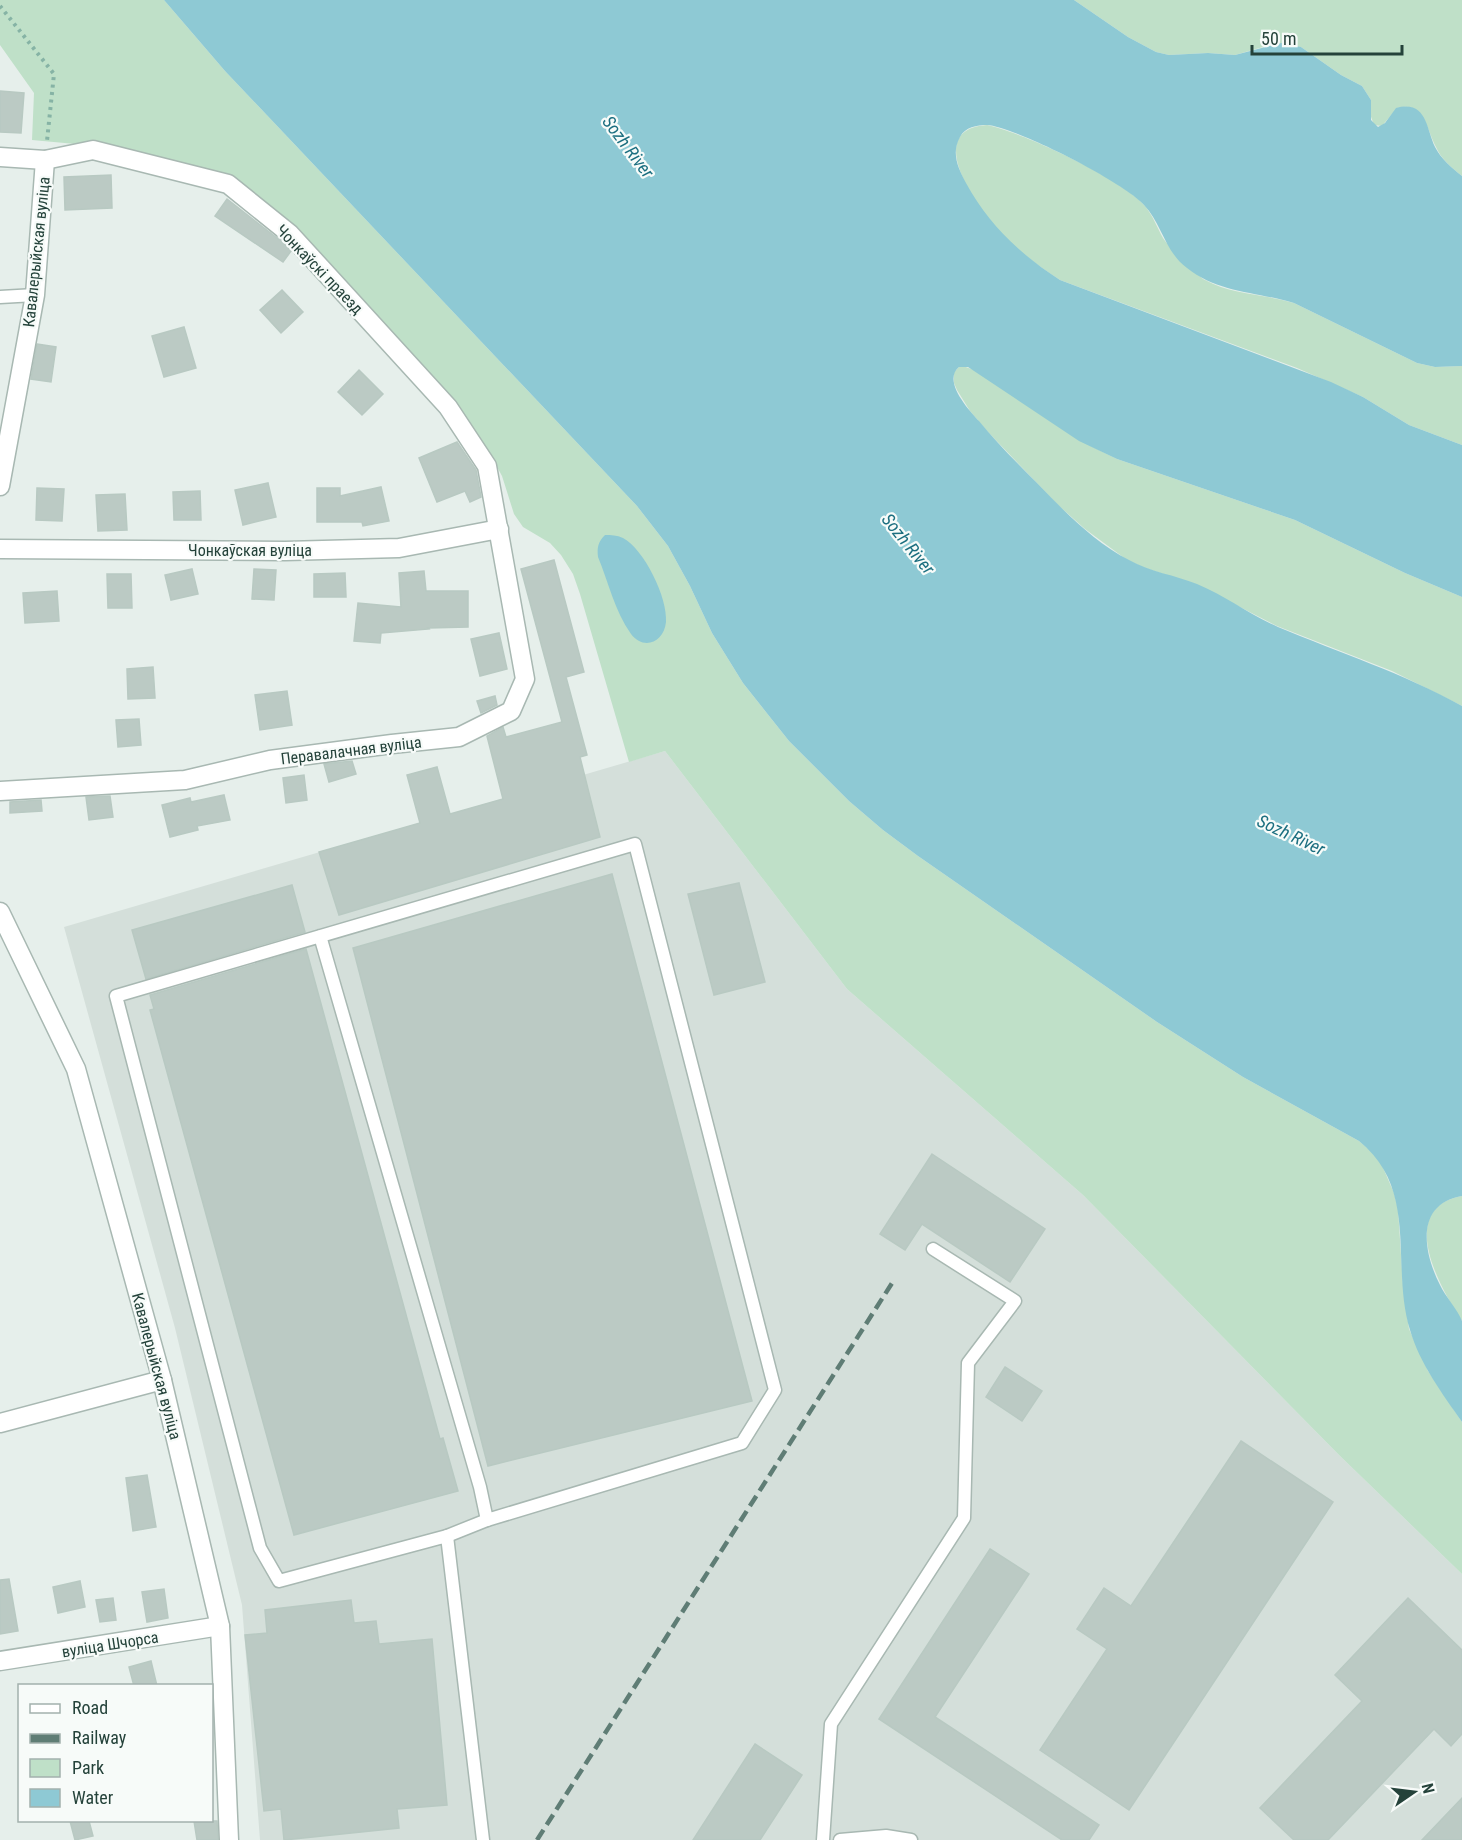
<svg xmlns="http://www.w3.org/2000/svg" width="1462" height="1840" font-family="'Roboto Condensed',sans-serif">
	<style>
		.built { fill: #d4dfda }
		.green { fill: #bfe0c8 }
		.water { fill: #8ec9d4 }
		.building { fill: #bbcac4; stroke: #b8c9c2; stroke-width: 1.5 }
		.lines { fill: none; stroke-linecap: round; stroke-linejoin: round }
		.service-casing { stroke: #a8b8b2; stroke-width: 15 }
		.minor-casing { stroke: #a8b8b2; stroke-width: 21 }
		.path { stroke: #86b3a5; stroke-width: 4; stroke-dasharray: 3 4.5; stroke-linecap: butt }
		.service { stroke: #fff; stroke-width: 12 }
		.minor { stroke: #fff; stroke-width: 18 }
		.rail { stroke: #5f7d75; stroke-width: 4.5; stroke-dasharray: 12 6; stroke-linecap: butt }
		.labels { text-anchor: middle; stroke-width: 4.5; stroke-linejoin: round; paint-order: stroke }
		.street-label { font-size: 16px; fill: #24423a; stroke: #f7fbf9 }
		.water-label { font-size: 18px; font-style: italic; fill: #1c6f80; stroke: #f7fbf9 }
	</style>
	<rect width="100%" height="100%" fill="#e6efeb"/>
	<path class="built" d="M665,751L847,989L1083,1195L1339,1455L1462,1574V1840H260L242,1605L175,1328L64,927Z"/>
	<g class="green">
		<path d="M0,0H164L225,71L637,506L668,546L690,586L712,633L743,683L789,741L849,801L883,830L918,856L1157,1022L1243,1077L1359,1141L1372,1152L1381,1163L1394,1193L1398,1209L1403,1285L1409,1329L1428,1371L1462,1422V1574L1339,1455L1083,1195L847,989L665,751L629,762L580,594L573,574L561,555L550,543L523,527L514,514L502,476L488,450L460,417L318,271L232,192L108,147L32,140L34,93L0,45Z"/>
		<path d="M1074,0H1462V176C1452,168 1441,159 1436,147C1426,128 1424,101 1397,108L1382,126L1374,125L1370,114L1371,100L1362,86L1341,75L1301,47L1270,45L1235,55L1208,53L1169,55L1156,52L1128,37Z"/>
		<path d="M987,125C1022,132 1124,180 1145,206C1153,216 1157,227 1163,238C1167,245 1198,276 1205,280C1232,295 1265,294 1294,303L1417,363L1435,367L1462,366V445L1409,425L1363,397L1297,368L1060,280C1037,265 1013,248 995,227C973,202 924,129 987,125Z"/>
		<path d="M963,366L974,370L1079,440L1117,459L1295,520L1405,573L1462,597V706L1392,671L1277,626L1197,585L1145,568L1127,560L1085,529L1058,505L987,431L970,411L957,390L954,383V372L959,367Z"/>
		<path d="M1462,1196V1321C1440,1288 1395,1208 1462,1196Z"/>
	</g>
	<g class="water">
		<path d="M164,0H1074L1128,37L1156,52L1169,55L1208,53L1235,55L1281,43L1301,47L1341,75L1362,86L1371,100V120L1378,127L1385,123L1396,108C1427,100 1426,128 1435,147C1441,159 1452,168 1462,176V366L1435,367L1417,363L1294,303C1258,292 1218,293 1187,268C1165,252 1162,224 1144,205C1125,183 1016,127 987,125C977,125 965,127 960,137C951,153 958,168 966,183C989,225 1021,255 1060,280L1331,382L1363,397L1409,425L1462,445V597L1405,573L1295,520L1117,459L1079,441L968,367H959C942,381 969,410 979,421C997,443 1018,464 1038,484C1065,512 1094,542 1129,560C1150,572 1175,575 1197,584C1226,596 1250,615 1278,627C1340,653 1403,673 1462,706V1196C1415,1204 1423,1252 1440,1285C1445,1296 1458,1310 1462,1321C1462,1327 1462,1337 1462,1344C1462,1370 1462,1396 1462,1422C1442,1393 1420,1364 1410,1330C1390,1265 1420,1190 1359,1141L1243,1077L1157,1022L918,856L883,830L849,801L789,741L743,683L712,633L690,586L668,546L637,506L225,71Z"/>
		<path d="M605,535C611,535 617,535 623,538C644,549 668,598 666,622C664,642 644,651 631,634C615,612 608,581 598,557C597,547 598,542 605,535Z"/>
	</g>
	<g class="building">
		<path d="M0,91L24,93L21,133L0,132Z"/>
		<path d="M111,175L112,208L65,210L64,177Z"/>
		<path d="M227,199L282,242L291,251L283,262L215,216Z"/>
		<path d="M282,290L303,312L281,333L260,310Z"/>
		<path d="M184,327L196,368L164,377L152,336Z"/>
		<path d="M37,344L56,347L51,382L31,379Z"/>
		<path d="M359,370L383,394L362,415L338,392Z"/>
		<path d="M457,442L476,470L481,497L470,502L465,491L437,502L419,458Z"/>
		<path d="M268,483L276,517L243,525L235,490Z"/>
		<path d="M381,487L389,521L363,526L362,522H317V488H340V496Z"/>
		<path d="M37,488L64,489L62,521L36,520Z"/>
		<path d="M200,491L201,520H174L173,492Z"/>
		<path d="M125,494L127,530L98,531L96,495Z"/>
		<path d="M554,560L584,672L566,677L587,755L580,757L600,837L339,915L319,852L420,823L407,775L437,767L450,814L503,799L487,736L503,727L506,737L562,722L521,569Z"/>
		<path d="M192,569L198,594L171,600L165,575Z"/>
		<path d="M254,569L276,570L274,600L252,599Z"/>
		<path d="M424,571L426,591H468V627L428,628L429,629L381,633L380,643L354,641L358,603L401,607L399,573Z"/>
		<path d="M345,573L346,597H314V574Z"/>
		<path d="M107,574H131L132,608H108Z"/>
		<path d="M57,591L59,621L25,623L23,593Z"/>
		<path d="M499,633L507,669L480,676L471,639Z"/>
		<path d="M153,667L155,698L128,699L127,669Z"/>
		<path d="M287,691L292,725L260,730L255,695Z"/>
		<path d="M495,696L497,705L481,713L477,701Z"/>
		<path d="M139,719L141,745L118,747L116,720Z"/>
		<path d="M352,761L356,774L329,782L324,764Z"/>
		<path d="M304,775L307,800L286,803L283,778Z"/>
		<path d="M224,795L230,820L197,826L198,830L170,837L162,805L190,798L191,802Z"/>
		<path d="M110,796L113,817L89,820L86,797Z"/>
		<path d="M41,800L42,811L10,813V802Z"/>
		<path d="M612,874L752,1401L488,1466L353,948Z"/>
		<path d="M739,883L765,982L714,995L688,894Z"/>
		<path d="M292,885L305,932L146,979L132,930Z"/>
		<path d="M306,949L440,1439L443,1438L458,1491L294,1535L150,1010L154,1009L150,995Z"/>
		<path d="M932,1154L1045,1229L1010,1282L922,1224L905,1250L880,1234Z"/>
		<path d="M1005,1367L1042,1391L1022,1421L986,1397Z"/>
		<path d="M1241,1441L1333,1502L1129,1810L1040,1750L1107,1649L1077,1629L1104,1588L1131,1606Z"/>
		<path d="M147,1475L156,1527L133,1531L126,1478Z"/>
		<path d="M990,1549L1029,1574L935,1717L1099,1825L1089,1840H1062L879,1719Z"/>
		<path d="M9,1579L18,1631L0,1634V1580Z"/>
		<path d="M80,1581L85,1607L58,1613L53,1587Z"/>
		<path d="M164,1589L168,1618L147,1622L142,1592Z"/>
		<path d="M113,1598L116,1620L100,1622L96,1600Z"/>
		<path d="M1408,1598L1462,1650V1734L1451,1746L1434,1729L1328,1840H1294L1260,1808L1362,1701L1335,1675Z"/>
		<path d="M351,1600L354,1623L376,1621L379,1644L432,1639L447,1805L397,1809L399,1828L284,1840L281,1809L264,1811L245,1635L267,1633L265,1610Z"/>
		<path d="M151,1661L157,1686H134L129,1667Z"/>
		<path d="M755,1744L802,1775L760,1840H693Z"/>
		<path d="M1462,1798V1840H1422Z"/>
		<path d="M70,1821H89L93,1836L75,1840Z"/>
		<path d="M194,1821H217L218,1840H197Z"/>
	</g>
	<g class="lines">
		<g class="service-casing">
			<g id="service">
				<path d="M0,297L35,295"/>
				<path d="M320,936L480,1487L487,1520L742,1443L775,1390L635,844L116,996L260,1548L279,1581L447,1536L483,1840"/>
				<path d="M447,1536L487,1520"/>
				<path d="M823,1840L831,1724L964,1518L968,1363L1015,1301L933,1249"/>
				<path d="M840,1840L886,1836L911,1840"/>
			</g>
		</g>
		<g class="minor-casing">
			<g id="minor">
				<path d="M0,157L45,160L93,150L228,184L290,234L448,407L487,466L525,679L511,711L459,737L392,744L270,760L185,780L0,791"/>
				<path d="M0,486L35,295L45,160"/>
				<path d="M0,549L285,551L399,548L499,529"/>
				<path d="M0,912L76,1069L162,1380L220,1626L229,1840"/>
				<path d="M0,1423L162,1380"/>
				<path d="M0,1661L220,1626"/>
			</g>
		</g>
		<path class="path" d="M0,6L54,74L47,141"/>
		<use href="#service" class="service"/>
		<use href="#minor" class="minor"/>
		<path class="rail" d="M537,1840L894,1280"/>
	</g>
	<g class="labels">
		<g class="street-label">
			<text transform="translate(36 252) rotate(-84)" y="6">Кавалерыйская вуліца</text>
			<text transform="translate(320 269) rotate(46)" y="6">Чонкаўскі праезд</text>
			<text x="250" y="556">Чонкаўская вуліца</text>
			<text transform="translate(351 750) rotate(-7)" y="6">Перавалачная вуліца</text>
			<text transform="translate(157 1366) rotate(75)" y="6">Кавалерыйская вуліца</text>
			<text transform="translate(110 1644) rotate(-9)" y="6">вуліца Шчорса</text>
		</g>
		<g class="water-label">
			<text transform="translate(628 147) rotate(53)" y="6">Sozh River</text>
			<text transform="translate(908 544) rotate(51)" y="6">Sozh River</text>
			<text transform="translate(1291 835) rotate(25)" y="6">Sozh River</text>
		</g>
	</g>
	<rect x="18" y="1684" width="195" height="138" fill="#f7fbf9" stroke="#a3b1ad" stroke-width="1.5"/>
	<rect x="30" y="1704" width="30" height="9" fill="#ffffff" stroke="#a3b1ad" stroke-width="1.5"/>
	<text x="72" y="1714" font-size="18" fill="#24423a">Road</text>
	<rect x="30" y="1734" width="30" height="9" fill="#5f7d75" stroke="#a3b1ad" stroke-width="1.5"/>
	<text x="72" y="1744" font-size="18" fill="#24423a">Railway</text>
	<rect x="30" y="1759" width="30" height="18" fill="#bfe0c8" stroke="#a3b1ad" stroke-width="1.5"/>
	<text x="72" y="1774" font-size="18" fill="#24423a">Park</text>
	<rect x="30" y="1789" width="30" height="18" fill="#8ec9d4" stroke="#a3b1ad" stroke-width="1.5"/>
	<text x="72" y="1804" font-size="18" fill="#24423a">Water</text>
	<g transform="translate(1414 1792) rotate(76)" stroke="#f7fbf9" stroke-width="4.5" paint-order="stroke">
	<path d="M0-4.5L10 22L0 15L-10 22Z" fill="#24423a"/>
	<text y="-9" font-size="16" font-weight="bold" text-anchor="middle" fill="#24423a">N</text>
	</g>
	<path d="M1252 45v9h150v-9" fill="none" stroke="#24423a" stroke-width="3"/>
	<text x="1261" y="45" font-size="18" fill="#24423a" stroke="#f7fbf9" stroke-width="4.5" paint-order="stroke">50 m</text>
</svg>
